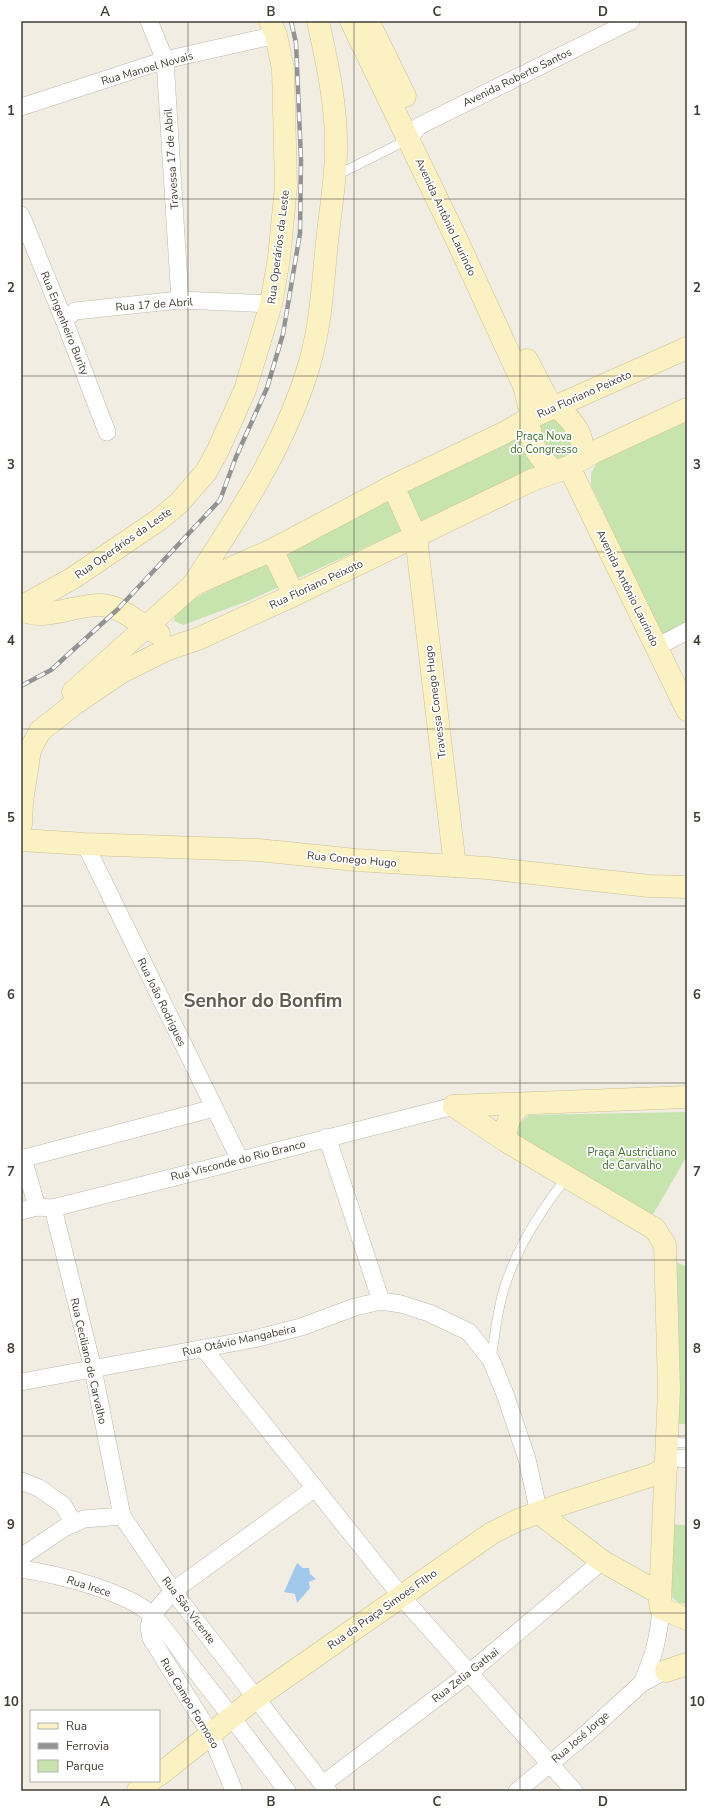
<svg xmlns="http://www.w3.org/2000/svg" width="708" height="1812" font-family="'Nunito Sans',sans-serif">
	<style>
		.green { fill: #c8e4ae }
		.water { fill: #a2c9ec }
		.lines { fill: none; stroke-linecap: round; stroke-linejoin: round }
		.lane-casing { stroke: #beb8aa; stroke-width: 10 }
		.street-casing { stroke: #beb8aa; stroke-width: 18 }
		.secondary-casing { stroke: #cfc295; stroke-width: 23 }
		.lane { stroke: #fff; stroke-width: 9 }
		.street { stroke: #fff; stroke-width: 17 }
		.secondary { stroke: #fbf1c3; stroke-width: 22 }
		.rail-casing { stroke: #939393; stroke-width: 4.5 }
		.rail { stroke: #fff; stroke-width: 3; stroke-dasharray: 9; stroke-linecap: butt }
		.grid { fill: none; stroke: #423d34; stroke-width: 1; stroke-opacity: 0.55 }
		.labels { text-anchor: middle; stroke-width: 3.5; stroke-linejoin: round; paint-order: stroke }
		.street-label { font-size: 11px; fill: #423d34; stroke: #fff }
		.park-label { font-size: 11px; fill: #41702b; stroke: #fff }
		.town-label { font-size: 19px; font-weight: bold; fill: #645c4c; stroke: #fff }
		.neatline { fill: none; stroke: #423d34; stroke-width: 1.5 }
		.grid-label { font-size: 13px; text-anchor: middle; font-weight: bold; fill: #423d34 }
	</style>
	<rect width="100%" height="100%" fill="#f1ede3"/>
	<g class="green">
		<path d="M555,413L576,451L248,601L183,625L174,621L177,608L318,532Z"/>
		<path d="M687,416V626L663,639L591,485V473L601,456Z"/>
		<path d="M687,1112V1156L648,1223L515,1141L513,1129L529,1115Z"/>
		<path d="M672,1260L687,1267V1424H676Z"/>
		<path d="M670,1524L687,1525V1604L679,1603L666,1592Z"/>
	</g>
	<path class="water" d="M297,1563L303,1568H309L310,1574L316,1579L309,1582L310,1588L297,1603L295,1594L284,1592Z"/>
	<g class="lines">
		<g class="lane-casing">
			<g id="lane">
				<path d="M336,172H343L409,139"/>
				<path d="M491,1359C495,1336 497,1311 504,1289C516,1249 541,1210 567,1177"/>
				<path d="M668,1442L687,1443"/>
			</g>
		</g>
		<g class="street-casing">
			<g id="street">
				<path d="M149,21L165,60L180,300"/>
				<path d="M21,107L165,60L276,35"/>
				<path d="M409,139L419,126L631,21"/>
				<path d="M21,215L64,320L107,432"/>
				<path d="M64,320L75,311L180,300L271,304"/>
				<path d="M657,647L687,631"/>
				<path d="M85,844L240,1160"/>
				<path d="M327,1137L381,1301"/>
				<path d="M23,1158L37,1207"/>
				<path d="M21,1159L214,1108"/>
				<path d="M53,1208L93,1369L122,1516"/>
				<path d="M21,1211L37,1207L53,1208L454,1106"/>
				<path d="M203,1348L401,1596L574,1791"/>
				<path d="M21,1382L254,1339L301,1327L355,1307L381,1301L401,1304L429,1313L469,1332L491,1360L505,1394L527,1459L539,1513"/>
				<path d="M667,1457L687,1459"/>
				<path d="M21,1481L39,1488L63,1505L74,1524"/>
				<path d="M21,1557L64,1528L84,1519L122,1516L173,1591L328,1791"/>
				<path d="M21,1569C56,1574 126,1591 152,1615C166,1628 179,1650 191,1665C224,1707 256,1749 287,1791"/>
				<path d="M642,1683C654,1656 659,1636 661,1608"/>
				<path d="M323,1784L468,1674L602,1561"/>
				<path d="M234,1791L211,1735L151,1638L149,1627L152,1615L173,1591L315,1488"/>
				<path d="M517,1791L586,1734L642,1683L676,1665"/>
			</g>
		</g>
		<g class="secondary-casing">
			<g id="secondary">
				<path d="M351,21L455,236L524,386L532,417"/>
				<path d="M368,21L405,96"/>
				<path d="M527,360L552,408"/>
				<path d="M557,407C572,420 589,438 579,460"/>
				<path d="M528,419C532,446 534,453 554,471"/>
				<path d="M569,467L687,710"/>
				<path d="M393,486L416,537L455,866"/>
				<path d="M272,550L294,595"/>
				<path d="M193,585C238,516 287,443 310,362C322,320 323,276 328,233C331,206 336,177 336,149C337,107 327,62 318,21"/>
				<path d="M21,607L73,578L160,519L179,503L206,472L218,450L245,390L271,304L279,258L286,186L283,69L276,35L270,21"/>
				<path d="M21,609C42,623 78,603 102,605C125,607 139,626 159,634"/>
				<path d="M73,692L193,585L272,550L393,486L504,433L532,417L687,348"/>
				<path d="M21,824L22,802L30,750L40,731L73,705L120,673L168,649L200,638L294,595L532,480L569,467L594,452L687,409"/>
				<path d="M21,840L85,844L258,850L356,860L487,868L649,886L687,887"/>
				<path d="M454,1106L506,1141L655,1229L665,1245L669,1389L660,1602L661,1608L687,1619"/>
				<path d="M454,1106L687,1097"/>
				<path d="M506,1141C505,1125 510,1112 523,1104"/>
				<path d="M539,1513L602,1561L659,1593"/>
				<path d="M666,1671L687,1664"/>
				<path d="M159,1775L257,1697L492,1533L518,1520L559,1505L653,1475L666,1468"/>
				<path d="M138,1791L151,1781"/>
			</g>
		</g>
		<use href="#lane" class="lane"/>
		<use href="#street" class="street"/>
		<use href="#secondary" class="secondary"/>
		<g class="rail-casing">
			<path id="rail" d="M21,686L51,670L118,609L220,500L236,457L267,388L283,334L300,233L301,160L296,43L291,21"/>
		</g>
		<use href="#rail" class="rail"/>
	</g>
	<path class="grid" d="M188,21V1791M354,21V1791M520,21V1791M21,199H687M21,376H687M21,552H687M21,729H687M21,906H687M21,1083H687M21,1260H687M21,1436H687M21,1613H687"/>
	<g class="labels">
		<g class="street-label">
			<text transform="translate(147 68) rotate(-16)" y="4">Rua Manoel Novais</text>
			<text transform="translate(517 77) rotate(-26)" y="4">Avenida Roberto Santos</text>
			<text transform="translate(171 159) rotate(-94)" y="4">Travessa 17 de Abril</text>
			<text transform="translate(446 217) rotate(65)" y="4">Avenida Antônio Laurindo</text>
			<text transform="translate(278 247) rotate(-83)" y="4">Rua Operários da Leste</text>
			<text transform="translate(154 304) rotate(-4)" y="4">Rua 17 de Abril</text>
			<text transform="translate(65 323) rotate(68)" y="4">Rua Engenheiro Burity</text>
			<text transform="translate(584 394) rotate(-24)" y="4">Rua Floriano Peixoto</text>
			<text transform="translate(123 543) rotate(-35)" y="4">Rua Operários da Leste</text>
			<text transform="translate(316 584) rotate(-25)" y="4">Rua Floriano Peixoto</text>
			<text transform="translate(628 588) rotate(64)" y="4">Avenida Antônio Laurindo</text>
			<text transform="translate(435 702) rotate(-97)" y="4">Travessa Conego Hugo</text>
			<text transform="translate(352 859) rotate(5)" y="4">Rua Conego Hugo</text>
			<text transform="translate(162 1002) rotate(64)" y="4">Rua João Rodrigues</text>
			<text transform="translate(238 1160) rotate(-14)" y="4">Rua Visconde do Rio Branco</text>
			<text transform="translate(239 1340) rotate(-12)" y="4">Rua Otávio Mangabeira</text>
			<text transform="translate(89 1361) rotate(77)" y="4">Rua Ceciliano de Carvalho</text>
			<text transform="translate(89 1586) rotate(18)" y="4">Rua Irece</text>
			<text transform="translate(382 1609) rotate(-35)" y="4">Rua da Praça Simoes Filho</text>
			<text transform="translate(189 1610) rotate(53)" y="4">Rua São Vicente</text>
			<text transform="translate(465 1675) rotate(-38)" y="4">Rua Zelia Gathai</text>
			<text transform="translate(190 1703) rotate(59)" y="4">Rua Campo Formoso</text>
			<text transform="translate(580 1737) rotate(-41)" y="4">Rua José Jorge</text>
		</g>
		<g class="park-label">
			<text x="544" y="440">Praça Nova<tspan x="544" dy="13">do Congresso</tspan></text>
			<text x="632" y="1156">Praça Austricliano<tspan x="632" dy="13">de Carvalho</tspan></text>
		</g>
		<g class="town-label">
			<text x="263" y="1007">Senhor do Bonfim</text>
		</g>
	</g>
	<rect width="708" height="1812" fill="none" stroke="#ffffff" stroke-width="44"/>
	<rect x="30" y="1710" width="130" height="72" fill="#ffffff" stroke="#b3b1ae"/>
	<rect x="38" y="1723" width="20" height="6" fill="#fbf1c3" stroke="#b3b1ae"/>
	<text x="66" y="1730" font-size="12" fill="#423d34">Rua</text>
	<rect x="38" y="1743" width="20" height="6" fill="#939393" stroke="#b3b1ae"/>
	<text x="66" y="1750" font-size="12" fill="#423d34">Ferrovia</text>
	<rect x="38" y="1760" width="20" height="12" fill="#c8e4ae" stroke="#b3b1ae"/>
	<text x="66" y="1770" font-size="12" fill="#423d34">Parque</text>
	<rect x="22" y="22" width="664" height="1768" class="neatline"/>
	<g class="grid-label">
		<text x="105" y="16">A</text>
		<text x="271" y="16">B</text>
		<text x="437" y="16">C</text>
		<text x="603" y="16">D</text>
		<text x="11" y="115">1</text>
		<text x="697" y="115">1</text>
		<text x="11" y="292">2</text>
		<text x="697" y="292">2</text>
		<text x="11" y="469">3</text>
		<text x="697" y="469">3</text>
		<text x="11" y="645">4</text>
		<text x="697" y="645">4</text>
		<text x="11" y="822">5</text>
		<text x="697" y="822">5</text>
		<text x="11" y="999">6</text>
		<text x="697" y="999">6</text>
		<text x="11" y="1176">7</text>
		<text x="697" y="1176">7</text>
		<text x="11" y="1353">8</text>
		<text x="697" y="1353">8</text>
		<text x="11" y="1529">9</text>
		<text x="697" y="1529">9</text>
		<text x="11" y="1706">10</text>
		<text x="697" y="1706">10</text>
		<text x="105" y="1806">A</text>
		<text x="271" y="1806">B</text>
		<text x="437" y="1806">C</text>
		<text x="603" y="1806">D</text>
	</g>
</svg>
